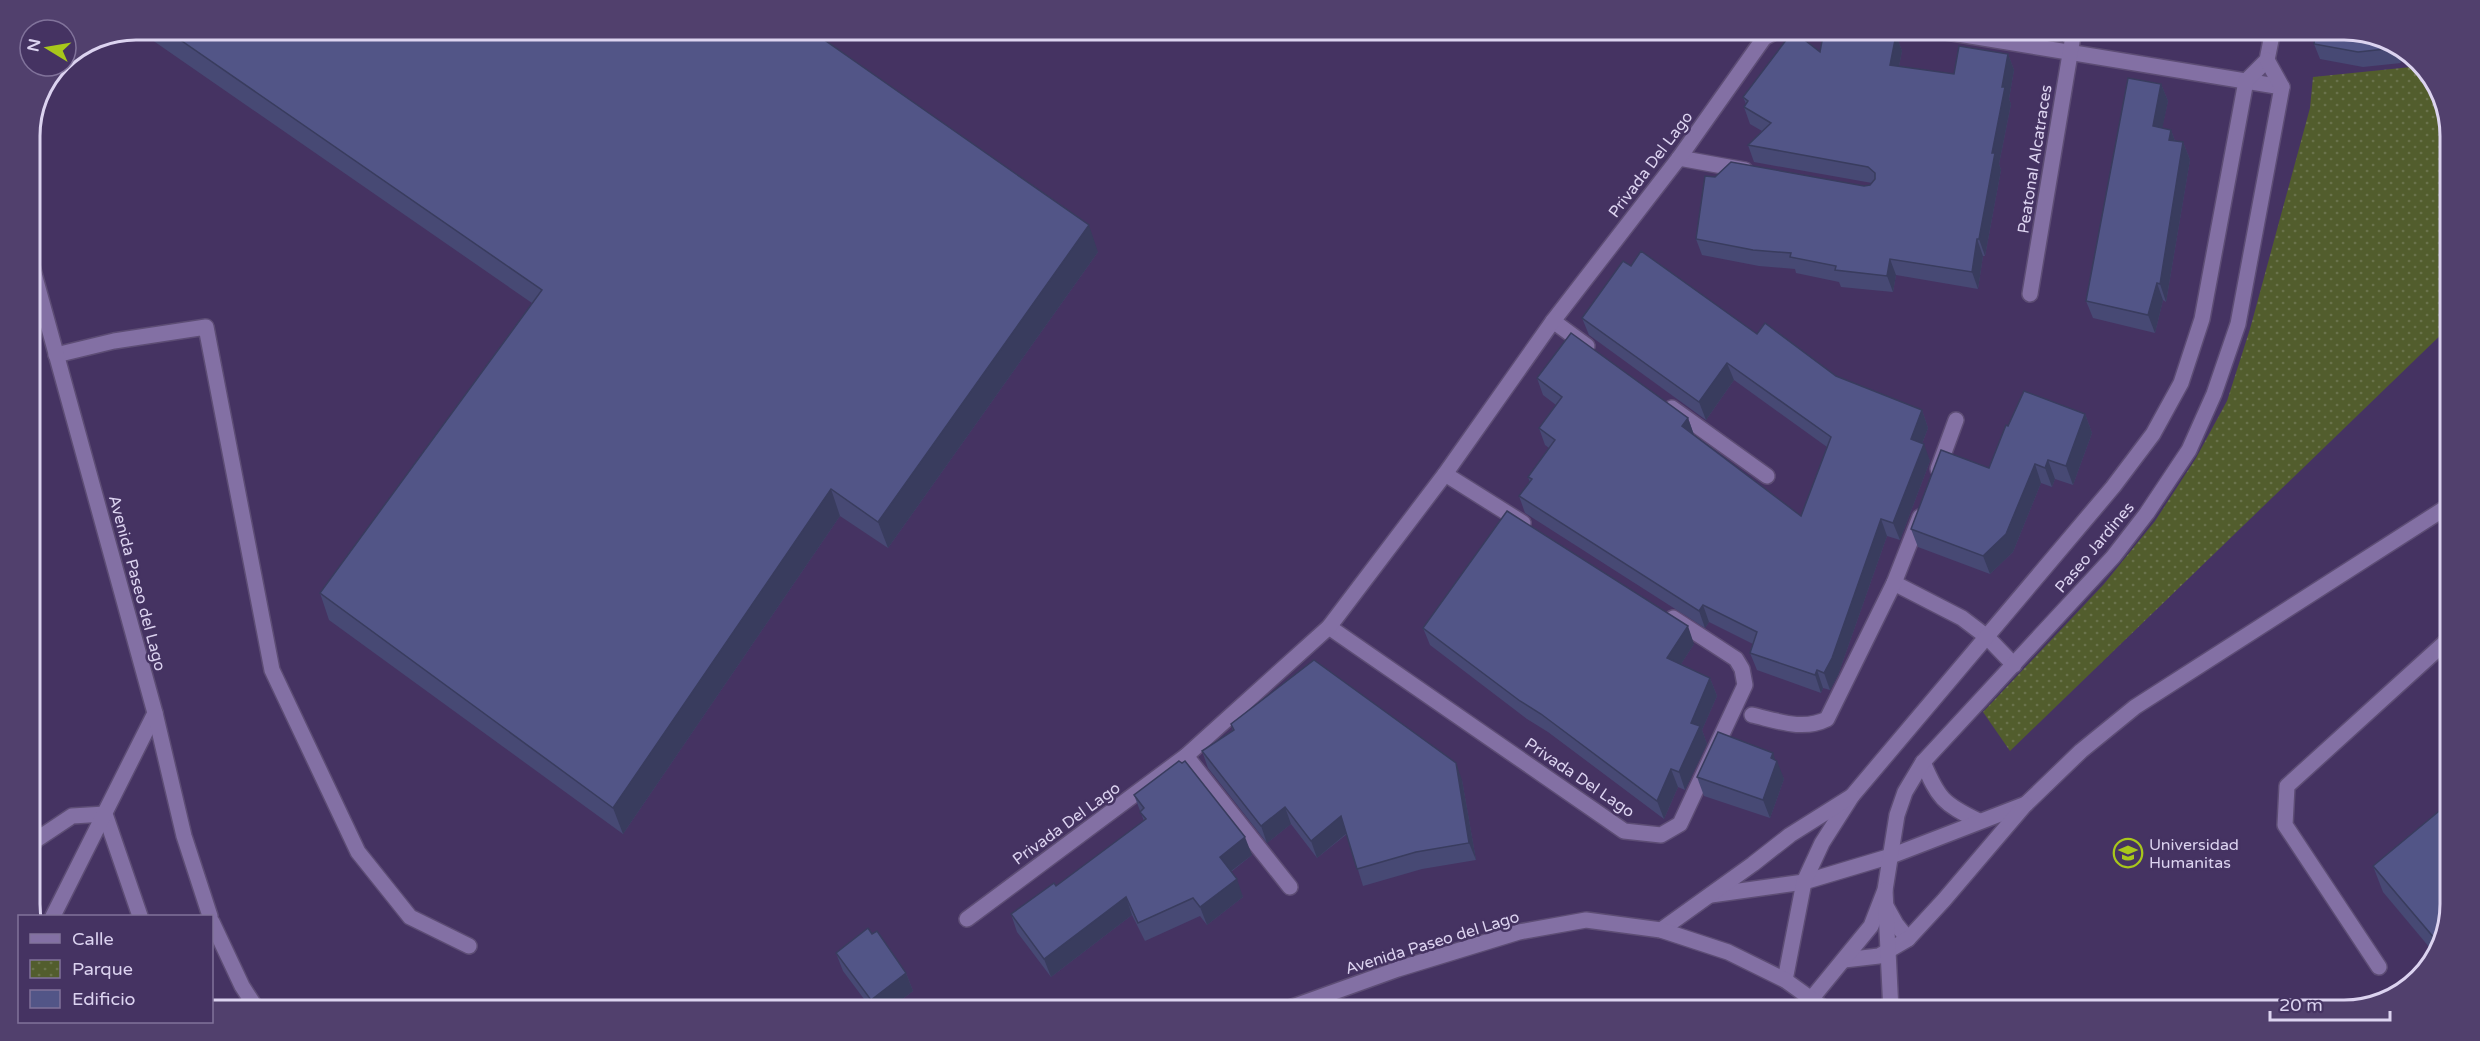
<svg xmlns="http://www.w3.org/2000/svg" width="2480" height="1041" font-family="'Varela Round',sans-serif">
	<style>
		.park { fill: url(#park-dots) }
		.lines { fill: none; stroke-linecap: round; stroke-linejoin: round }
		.service-casing { stroke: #5d4d75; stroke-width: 18 }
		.minor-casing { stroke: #5d4d75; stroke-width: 18 }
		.tertiary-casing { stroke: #5d4d75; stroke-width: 18 }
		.secondary-casing { stroke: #5d4d75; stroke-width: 18 }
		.service { stroke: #8370a4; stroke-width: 15 }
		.minor { stroke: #8370a4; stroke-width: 15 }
		.tertiary { stroke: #8370a4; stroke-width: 15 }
		.secondary { stroke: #8370a4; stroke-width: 15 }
		.wall { fill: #474974 }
		.shaded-wall { fill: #393c5e }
		.building { fill: #525587; stroke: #393c5e; stroke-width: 1.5 }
		.labels { text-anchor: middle; stroke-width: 5; stroke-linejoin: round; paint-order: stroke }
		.street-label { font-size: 16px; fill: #dcd3f0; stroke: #453362 }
		.poi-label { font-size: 16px; fill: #dcd3f0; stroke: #453362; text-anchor: start }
		.rim { fill: none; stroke: #dcd3f0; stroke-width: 3 }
	</style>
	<defs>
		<pattern id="park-dots" width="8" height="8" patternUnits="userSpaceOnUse" patternTransform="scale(1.5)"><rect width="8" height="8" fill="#525d2d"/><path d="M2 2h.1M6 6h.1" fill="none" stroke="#6a734c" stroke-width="1.8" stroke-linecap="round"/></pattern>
	</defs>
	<rect width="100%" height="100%" fill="#453362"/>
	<path class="park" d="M2421,66L2428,72L2450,130V326L2010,751L1983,712L2104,584L2155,521L2196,458L2227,401L2250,329L2310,108L2313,77Z"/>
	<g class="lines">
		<g class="service-casing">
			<g id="service">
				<path d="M56,355L114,341L206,327L272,670L358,852L410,917L469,946"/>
				<path d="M2026,804L2081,751L2135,707L2450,505"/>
				<path d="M30,848L36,840L72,816L105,814L140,916"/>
				<path d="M1886,906L1896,924L1908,939"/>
				<path d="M53,916L155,713"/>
				<path d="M2379,967L2285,825L2287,786L2450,638"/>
			</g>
		</g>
		<g class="minor-casing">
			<g id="minor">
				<path d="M1934,30L2282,87"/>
				<path d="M1679,158L1745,170"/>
				<path d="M2030,294L2074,30"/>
				<path d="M1553,321L1587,346"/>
				<path d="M1672,408L1767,476"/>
				<path d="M1938,469L1956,420"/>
				<path d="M1445,474L1523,523"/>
				<path d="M1894,583L1962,618L1987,637L2014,665"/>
				<path d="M1329,627L1624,831L1661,835L1680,824L1745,685L1742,669L1736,659L1673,618"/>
				<path d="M1752,715C1778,721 1803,731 1827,719L1894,583L1920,517"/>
				<path d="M1186,756L1290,887"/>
				<path d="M967,919L1186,756L1329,627L1445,474L1553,321L1679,158L1764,38L1778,30"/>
			</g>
		</g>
		<g class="tertiary-casing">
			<g id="tertiary">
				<path d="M1923,762C1938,798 1943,804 1979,821"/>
				<path d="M1711,895L1804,882L1891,856L2026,804"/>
				<path d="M1844,960L1879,956L1908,939L1944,900L2025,805"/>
				<path d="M1785,980L1804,882L1822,843L1852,796L2113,487L2153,434L2181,383L2202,319L2246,81L2267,60L2273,30"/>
				<path d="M1812,998L1871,926L1885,890L1897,815L1905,792L1923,762L2113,557L2147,513L2189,450L2214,394L2238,324L2282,87L2267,60"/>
			</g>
		</g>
		<g class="secondary-casing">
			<g id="secondary">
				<path d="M30,259L155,713L184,836L210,916"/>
				<path d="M1885,890L1891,1011"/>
				<path d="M212,922L242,986L258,1011"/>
				<path d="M1661,930L1753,864L1790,835L1852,796"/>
				<path d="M1281,1011L1398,969L1519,932L1586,920L1661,930L1728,952L1785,980L1828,1011"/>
			</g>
		</g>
		<use href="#service" class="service"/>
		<use href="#minor" class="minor"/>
		<use href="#tertiary" class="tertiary"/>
		<use href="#secondary" class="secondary"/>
	</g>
	<g class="wall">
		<path d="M141,30H810L1098,252L888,548L840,516L623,834L329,620L320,593L532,303L142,33Z"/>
		<path d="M1842,30H1888L1890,34L1896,35L1902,51L1899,66L1954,74L2008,54L2014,70L2009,99L2011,104L1999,164L2001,170L1985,256H1983L1978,289L1896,275L1893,292L1841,287L1839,282L1796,273L1795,269L1759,266L1702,255L1696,239L1715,177L1864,186L1870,185L1872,183L1754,162L1748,145L1762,131L1750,124L1744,107L1746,104L1743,97L1820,52Z"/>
		<path d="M2173,30H2219V33L2212,32L2211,37Z"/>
		<path d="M2384,38L2408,57L2400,58L2401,63L2363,67L2320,59L2314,44Z"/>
		<path d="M2161,84L2168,101L2162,128L2171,130L2175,141L2183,142L2190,160L2166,302L2163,300L2155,333L2093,318L2086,301Z"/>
		<path d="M1631,266L1757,334L1836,376L1922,410L1928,428L1922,444L1930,461L1900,540L1887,536L1838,675L1830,690L1823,688L1821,693L1757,670L1750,653L1753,644L1709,622L1705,628L1525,513L1519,496L1530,482L1528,477L1549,448L1545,445L1539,428L1556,405L1543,395L1537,378L1688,418L1694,435L1801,516L1827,447L1734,380L1706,420L1589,335L1582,318Z"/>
		<path d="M2085,414L2092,433L2073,485L2055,479L2052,487L2041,483L2013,552L1990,574L1918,547L1911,529L1989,468L2008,426Z"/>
		<path d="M1423,628L1694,644L1681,664L1710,678L1717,696L1702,730L1707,744L1685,790L1678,787L1664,819L1548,732L1527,719L1430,645Z"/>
		<path d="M1231,724L1462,780L1476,860L1422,869L1363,886L1347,834L1317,858L1291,824L1267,843L1208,768L1202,751L1233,731Z"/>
		<path d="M1775,760L1784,779L1770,818L1704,796L1697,777Z"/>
		<path d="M1134,795L1252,855L1231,872L1243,897L1207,925L1200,916L1145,941L1132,915L1051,977L1017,932L1011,914L1056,886L1144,821Z"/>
		<path d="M2373,866L2442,945L2435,954L2383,892Z"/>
		<path d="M872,934L906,973L913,991L887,1011H873L843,971L836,953Z"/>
	</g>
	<g class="shaded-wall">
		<path d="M2209,30H2212V32L2211,37Z"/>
		<path d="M1896,35L1902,51L1896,81L1890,65Z"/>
		<path d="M2395,46L2400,58L2401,63Z"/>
		<path d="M2008,54L2014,70L2009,99L2011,104L1999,164L2001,170L1985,256L1979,239L2002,87Z"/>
		<path d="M2161,84L2168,101L2159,144L2153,126Z"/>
		<path d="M2171,130L2177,147L2169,140Z"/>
		<path d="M2183,142L2190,160L2166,302L2160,284Z"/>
		<path d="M1089,225L1098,252L888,548L878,522Z"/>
		<path d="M1977,239L1983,256L1978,289L1972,272Z"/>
		<path d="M1890,259L1896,275L1893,292L1887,276Z"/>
		<path d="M2157,283L2163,300L2155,333L2148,315Z"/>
		<path d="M1727,363L1734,380L1706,420L1699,402Z"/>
		<path d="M1922,410L1928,428L1917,457L1911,439Z"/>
		<path d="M2085,414L2092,433L2073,485L2066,466Z"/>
		<path d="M1688,418L1694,435L1682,426Z"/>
		<path d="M1924,444L1930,461L1900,540L1893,523Z"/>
		<path d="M2048,460L2055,479L2052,487L2045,468Z"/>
		<path d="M2035,464L2041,483L2013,552L1990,574L1983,556Z"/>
		<path d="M831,489L840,516L623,834L613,808Z"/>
		<path d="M1881,519L1887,536L1838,675L1830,690L1824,673Z"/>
		<path d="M1703,605L1709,622L1705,628L1699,611Z"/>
		<path d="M1688,626L1694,644L1674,675L1667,658Z"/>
		<path d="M1817,670L1823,688L1821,693L1815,675Z"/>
		<path d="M1710,678L1717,696L1702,730L1707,744L1685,790L1679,772L1691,723Z"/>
		<path d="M1773,753L1776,762L1777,761L1784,779L1770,818L1763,800Z"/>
		<path d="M1456,763L1462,780L1476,860L1469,843Z"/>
		<path d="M1671,769L1678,787L1664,819L1657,801Z"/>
		<path d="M1285,807L1291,824L1267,843L1261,826Z"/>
		<path d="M1341,816L1347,833L1317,858L1311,841Z"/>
		<path d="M1245,837L1252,855L1226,875L1220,857Z"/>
		<path d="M1237,879L1243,897L1207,925L1200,907Z"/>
		<path d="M1126,897L1132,915L1051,977L1044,959Z"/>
		<path d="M906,973L913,991L887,1011H875L871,1000Z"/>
	</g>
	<g class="building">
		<path d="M166,30H810L1089,225L878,522L831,489L613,808L320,593L542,290Z"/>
		<path d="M1824,30L1842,31V30H1887V34L1896,35L1890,65L1954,74L1959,46L2008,54L2002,87H2005L1992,153H1995L1979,239H1977L1972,272L1890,259L1887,276L1835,270L1836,266L1790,257L1791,253L1753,250L1696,239L1705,176L1715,177L1731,162L1864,186L1870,185L1875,179V173L1868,167L1748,145L1771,123L1744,107L1748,101L1743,97L1793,31L1820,52Z"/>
		<path d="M2316,30H2343L2384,38L2395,46V48L2358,52L2314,44Z"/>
		<path d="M2128,78L2161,84L2153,126L2171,130L2169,140L2183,142L2160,284L2157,283L2148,315L2086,301Z"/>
		<path d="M1641,251L1757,334L1765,323L1836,376L1922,410L1911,439L1924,444L1893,523L1881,519L1832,658L1824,673L1817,670L1815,675L1750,653L1757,632L1703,605L1699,611L1519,496L1532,479L1528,477L1555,440L1539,428L1562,397L1537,378L1571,333L1688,418L1682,426L1801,516L1831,437L1727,363L1699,402L1582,318L1623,261L1631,266Z"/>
		<path d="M2024,391L2085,414L2066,466L2048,460L2045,468L2035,464L2006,534L1983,556L1911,529L1941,450L1989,468L2006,425L2008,426Z"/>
		<path d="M1507,511L1688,626L1667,658L1710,678L1691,723L1700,726L1679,772L1671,769L1657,801L1541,714L1520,701L1423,628Z"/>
		<path d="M1314,660L1456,763L1469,843L1416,852L1357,869L1341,816L1311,841L1285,807L1261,826L1202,751L1234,730L1231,724Z"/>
		<path d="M1718,732L1773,753L1771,758L1777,761L1763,800L1697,777Z"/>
		<path d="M1179,761L1182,763L1185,761L1245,837L1220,857L1237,879L1200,907L1193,898L1138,923L1126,897L1044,959L1011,914L1054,883L1056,886L1146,819L1140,812L1144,808L1134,795Z"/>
		<path d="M2450,802V904L2441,946L2373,866Z"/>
		<path d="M868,928L872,934L877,931L906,973L871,1000L836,953Z"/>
	</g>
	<defs>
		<g id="university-ring" transform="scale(1.5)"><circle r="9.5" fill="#453362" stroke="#a8c71b" stroke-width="1.5"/><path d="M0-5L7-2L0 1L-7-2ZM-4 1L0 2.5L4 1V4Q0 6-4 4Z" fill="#a8c71b"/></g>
	</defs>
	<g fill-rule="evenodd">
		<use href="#university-ring" x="2128" y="853"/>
	</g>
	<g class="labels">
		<g class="street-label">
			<text transform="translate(2034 159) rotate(-81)" y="6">Peatonal Alcatraces</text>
			<text transform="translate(1650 164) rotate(-53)" y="6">Privada Del Lago</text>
			<text transform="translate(2094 547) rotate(-50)" y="6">Paseo Jardines</text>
			<text transform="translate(138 583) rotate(75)" y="6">Avenida Paseo del Lago</text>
			<text transform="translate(1580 777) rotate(34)" y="6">Privada Del Lago</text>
			<text transform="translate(1066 823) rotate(-36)" y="6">Privada Del Lago</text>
			<text transform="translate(1432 942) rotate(-17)" y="6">Avenida Paseo del Lago</text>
		</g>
		<g class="poi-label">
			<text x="2149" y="850">Universidad<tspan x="2149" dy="18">Humanitas</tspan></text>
		</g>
	</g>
	<path d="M0 0H2480V1041H0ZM136 40H2344A96 96 0 0 1 2440 136V904A96 96 0 0 1 2344 1000H136A96 96 0 0 1 40 904V136A96 96 0 0 1 136 40Z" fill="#51406d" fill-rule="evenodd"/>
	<path class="rim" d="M136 40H2344A96 96 0 0 1 2440 136V904A96 96 0 0 1 2344 1000H136A96 96 0 0 1 40 904V136A96 96 0 0 1 136 40Z"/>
	<rect x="18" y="915" width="195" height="108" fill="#453362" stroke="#81739b" stroke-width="1.5"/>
	<rect x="30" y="934" width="30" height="9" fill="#8370a4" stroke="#81739b" stroke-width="1.5"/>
	<text x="72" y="945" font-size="18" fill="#dcd3f0">Calle</text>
	<rect x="30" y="960" width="30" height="18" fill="url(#park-dots)" stroke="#81739b" stroke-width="1.5"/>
	<text x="72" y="975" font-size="18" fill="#dcd3f0">Parque</text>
	<rect x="30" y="990" width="30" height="18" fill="#525587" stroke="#81739b" stroke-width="1.5"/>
	<text x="72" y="1005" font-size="18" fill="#dcd3f0">Edificio</text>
	<g transform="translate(48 48) rotate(281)"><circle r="28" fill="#453362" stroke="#81739b" stroke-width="1.5"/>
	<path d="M0-4.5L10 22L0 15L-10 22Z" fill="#a8c71b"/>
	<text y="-9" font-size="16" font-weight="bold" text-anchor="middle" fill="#dcd3f0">N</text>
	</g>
	<path d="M2270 1011v9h120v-9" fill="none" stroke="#dcd3f0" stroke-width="3"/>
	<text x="2279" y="1011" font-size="18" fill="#dcd3f0" stroke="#453362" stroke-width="4.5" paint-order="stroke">20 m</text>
</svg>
